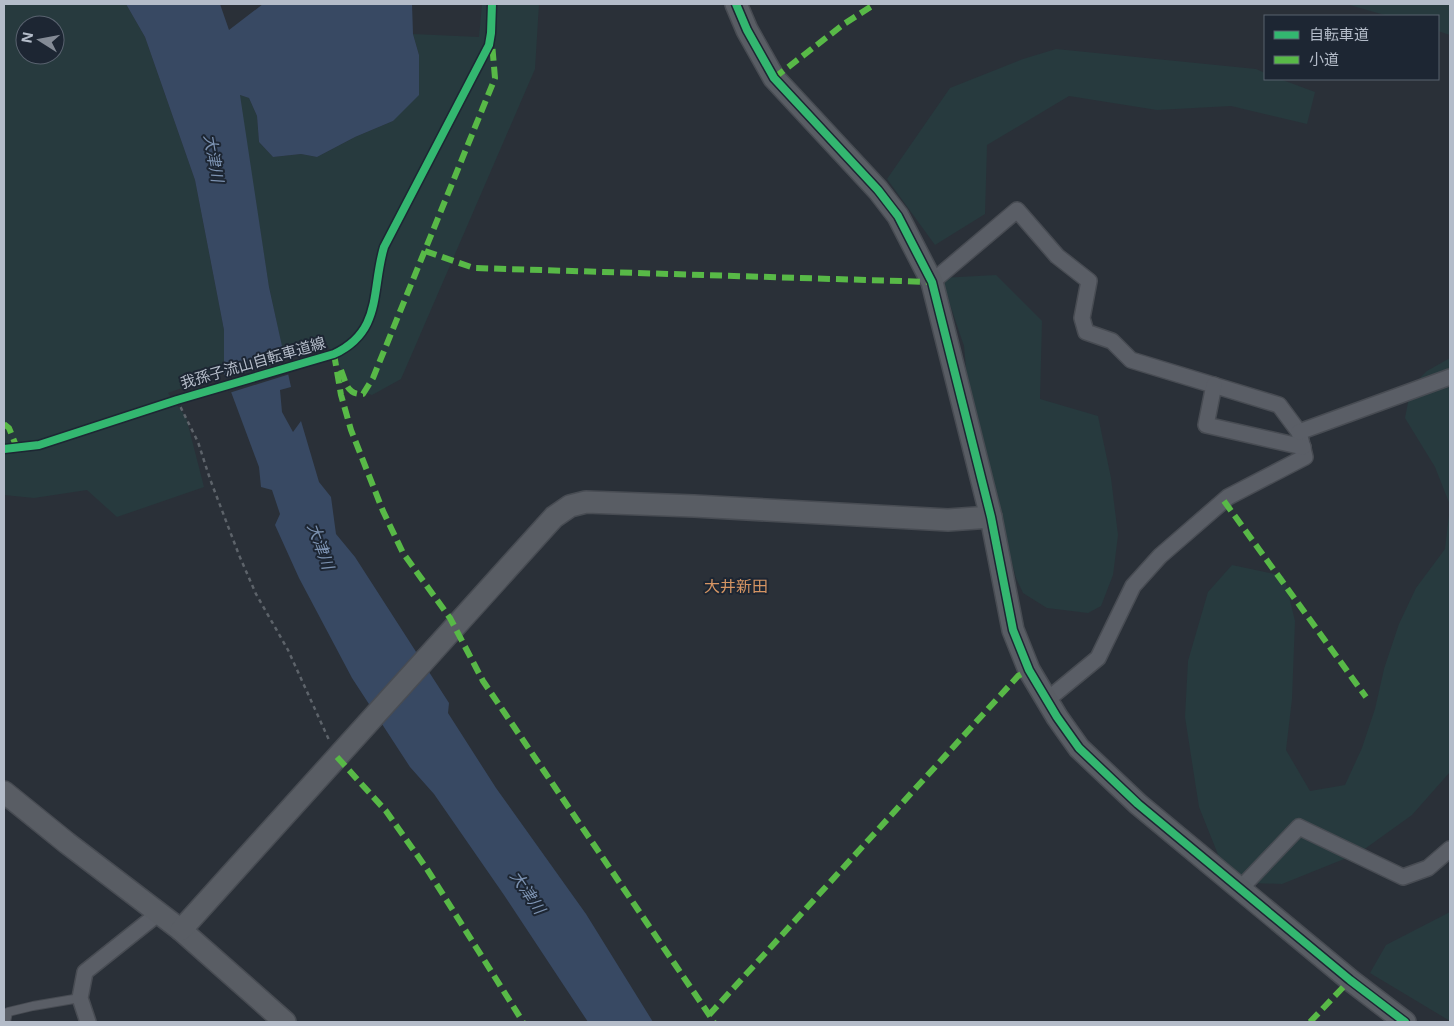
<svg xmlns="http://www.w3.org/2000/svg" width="1454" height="1026" font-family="Inter,'Noto Sans JP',sans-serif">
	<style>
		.green { fill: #273a3e; fill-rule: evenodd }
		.water { fill: #384963 }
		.pier { fill: #2a3038 }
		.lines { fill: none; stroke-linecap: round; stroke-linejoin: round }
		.lane-casing { stroke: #484c53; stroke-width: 10 }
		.street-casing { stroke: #484c53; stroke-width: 18 }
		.secondary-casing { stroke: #484c53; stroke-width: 24 }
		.path { stroke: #5d636a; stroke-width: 2.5; stroke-dasharray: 4 4; stroke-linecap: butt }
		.lane { stroke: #5a5e66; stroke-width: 8 }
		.street { stroke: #5a5e66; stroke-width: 15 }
		.secondary { stroke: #595d64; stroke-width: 21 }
		.quiet { stroke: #58b947; stroke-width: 6; stroke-dasharray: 12 6; stroke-linecap: butt }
		.cycleway-casing { stroke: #1d2633; stroke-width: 11 }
		.cycleway { stroke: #33b770; stroke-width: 8 }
		.labels { text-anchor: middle; stroke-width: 4; stroke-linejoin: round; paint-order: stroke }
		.street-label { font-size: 15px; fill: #b4bcc9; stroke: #1d2633 }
		.water-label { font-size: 16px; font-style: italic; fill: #7c92b1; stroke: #1d2633 }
		.neighbourhood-label { font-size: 16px; fill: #d59563; stroke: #1d2633 }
	</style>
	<rect width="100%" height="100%" fill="#2a3038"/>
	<g class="green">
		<path d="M4,4H126L145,37L195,180L224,330V373L168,393L186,417L204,487L117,517L87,490L34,498L4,495ZM25,25H55V55H25Z"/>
		<path d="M482,4H539L535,69L401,379L372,395L352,388L322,336L284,357L269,287L240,105V95L249,98L257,116L259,142L273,157L301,154L317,157L355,137L393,121L419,55L413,34L479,37Z"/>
		<path d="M1346,4H1450V35L1438,31V16H1388Z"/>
		<path d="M1056,49L1256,69L1265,73V79H1280L1315,92L1307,124L1231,106L1157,110L1069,96L987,145L985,214L935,245L887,179L950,88L1023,59Z"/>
		<path d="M996,275L1042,321L1040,399L1098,416L1111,478L1118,535L1113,575L1101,606L1088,613L1047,608L1023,593L1016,578L969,401L964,346L941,278Z"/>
		<path d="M1450,358V505L1435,467L1405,418L1411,387L1427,371Z"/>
		<path d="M1450,506V772L1412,815L1359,853L1282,884L1251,883L1225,872L1199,807L1185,717L1188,661L1208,592L1232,565L1284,576L1295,621L1292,699L1286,750L1310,791L1345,785L1362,748L1375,709L1384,669L1399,624L1416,588L1445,549Z"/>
		<path d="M1450,912V1021L1370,973L1386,945Z"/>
	</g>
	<path class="water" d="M126,4H220L229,30L263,4H412L413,34L419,55V95L393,121L355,137L317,157L301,154L273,157L259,142L257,116L249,98L240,95L269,287L291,387L280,390L282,412L293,432L301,421L319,482L331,497L336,534L355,557L449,703L448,713L496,788L586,914L653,1022H588L504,895L434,794L410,767L352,678L299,578L275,525L280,514L272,490L261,487L259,467L224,373V330L195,180L145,37Z"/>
	<path class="pier" d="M287,360L290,374L229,393L223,379Z"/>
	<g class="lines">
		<g class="lane-casing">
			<path id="lane" d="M6,1022L8,1012L33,1006L80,998"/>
		</g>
		<g class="street-casing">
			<g id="street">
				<path d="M932,282L1017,210L1057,256L1089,281L1082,318L1086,332L1112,341L1131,360L1279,405L1299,432L1305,457L1228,497L1160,556L1133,586L1098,658L1047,700"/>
				<path d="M1214,385L1206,425L1303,447"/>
				<path d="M1299,432L1450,377"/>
				<path d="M1240,889L1299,827L1403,877L1428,868L1450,849"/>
				<path d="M88,1022L80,998L85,972L159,913"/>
			</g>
		</g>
		<g class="secondary-casing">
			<g id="secondary">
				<path d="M736,4L747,30L774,78L878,190L898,216L932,282L991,517L1013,630L1029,670L1057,717L1079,748L1138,804L1350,980L1405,1022"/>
				<path d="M4,792L67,843L181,930L285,1022"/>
				<path d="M181,930L554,517L570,506L586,502L694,506L948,520L991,517"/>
			</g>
		</g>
		<path class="path" d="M177,400L198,442L210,479L239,555L256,594L288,650L329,740"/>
		<use href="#lane" class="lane"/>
		<use href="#street" class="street"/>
		<use href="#secondary" class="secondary"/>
		<g class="quiet">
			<path d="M774,78L844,24L875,4"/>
			<path d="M425,251L474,268L932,282"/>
			<path d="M334,354L341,395L351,430L383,511L403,553L450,618L483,681L714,1022"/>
			<path d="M341,370C346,383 347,395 363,394L373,378L495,78L492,43"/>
			<path d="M4,424L9,428L17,448"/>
			<path d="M1224,501L1366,697"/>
			<path d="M337,757L386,811L427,869L523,1022"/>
			<path d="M709,1015L1018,676L1029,670"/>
			<path d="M1310,1022L1350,980"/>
		</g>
		<g class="cycleway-casing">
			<g id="cycleway">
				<path d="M736,4L747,30L774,78L878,190L898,216L932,282L991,517L1013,630L1029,670L1057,717L1079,748L1138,804L1350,980L1405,1022"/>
				<path d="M4,449L39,445L177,400L334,354C383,331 371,290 384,247L489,45L491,33L492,4"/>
			</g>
		</g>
		<use href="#cycleway" class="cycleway"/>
	</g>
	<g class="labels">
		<g class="street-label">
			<text transform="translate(253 363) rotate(-16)" y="5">我孫子流山自転車道線</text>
		</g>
		<g class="water-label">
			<text transform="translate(214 158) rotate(80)" y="6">大津川</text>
			<text transform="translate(321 546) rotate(70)" y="6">大津川</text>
			<text transform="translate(528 892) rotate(56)" y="6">大津川</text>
		</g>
		<g class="neighbourhood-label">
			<text x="736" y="592">大井新田</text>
		</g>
	</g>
	<rect width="1454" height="1026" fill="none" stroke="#b4bcc9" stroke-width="10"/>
	<rect x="1264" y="15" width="175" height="65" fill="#1d2633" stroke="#59626f"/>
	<rect x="1274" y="31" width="25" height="8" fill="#33b770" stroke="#59626f"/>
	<text x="1309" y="40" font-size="15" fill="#b4bcc9">自転車道</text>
	<rect x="1274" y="56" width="25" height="8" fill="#58b947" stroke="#59626f"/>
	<text x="1309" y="65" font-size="15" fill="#b4bcc9">小道</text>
	<g transform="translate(40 40) rotate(281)"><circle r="24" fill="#1d2633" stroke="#59626f"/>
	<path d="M0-4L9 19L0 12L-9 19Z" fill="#848b96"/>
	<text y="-8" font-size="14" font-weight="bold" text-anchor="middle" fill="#b4bcc9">N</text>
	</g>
</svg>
